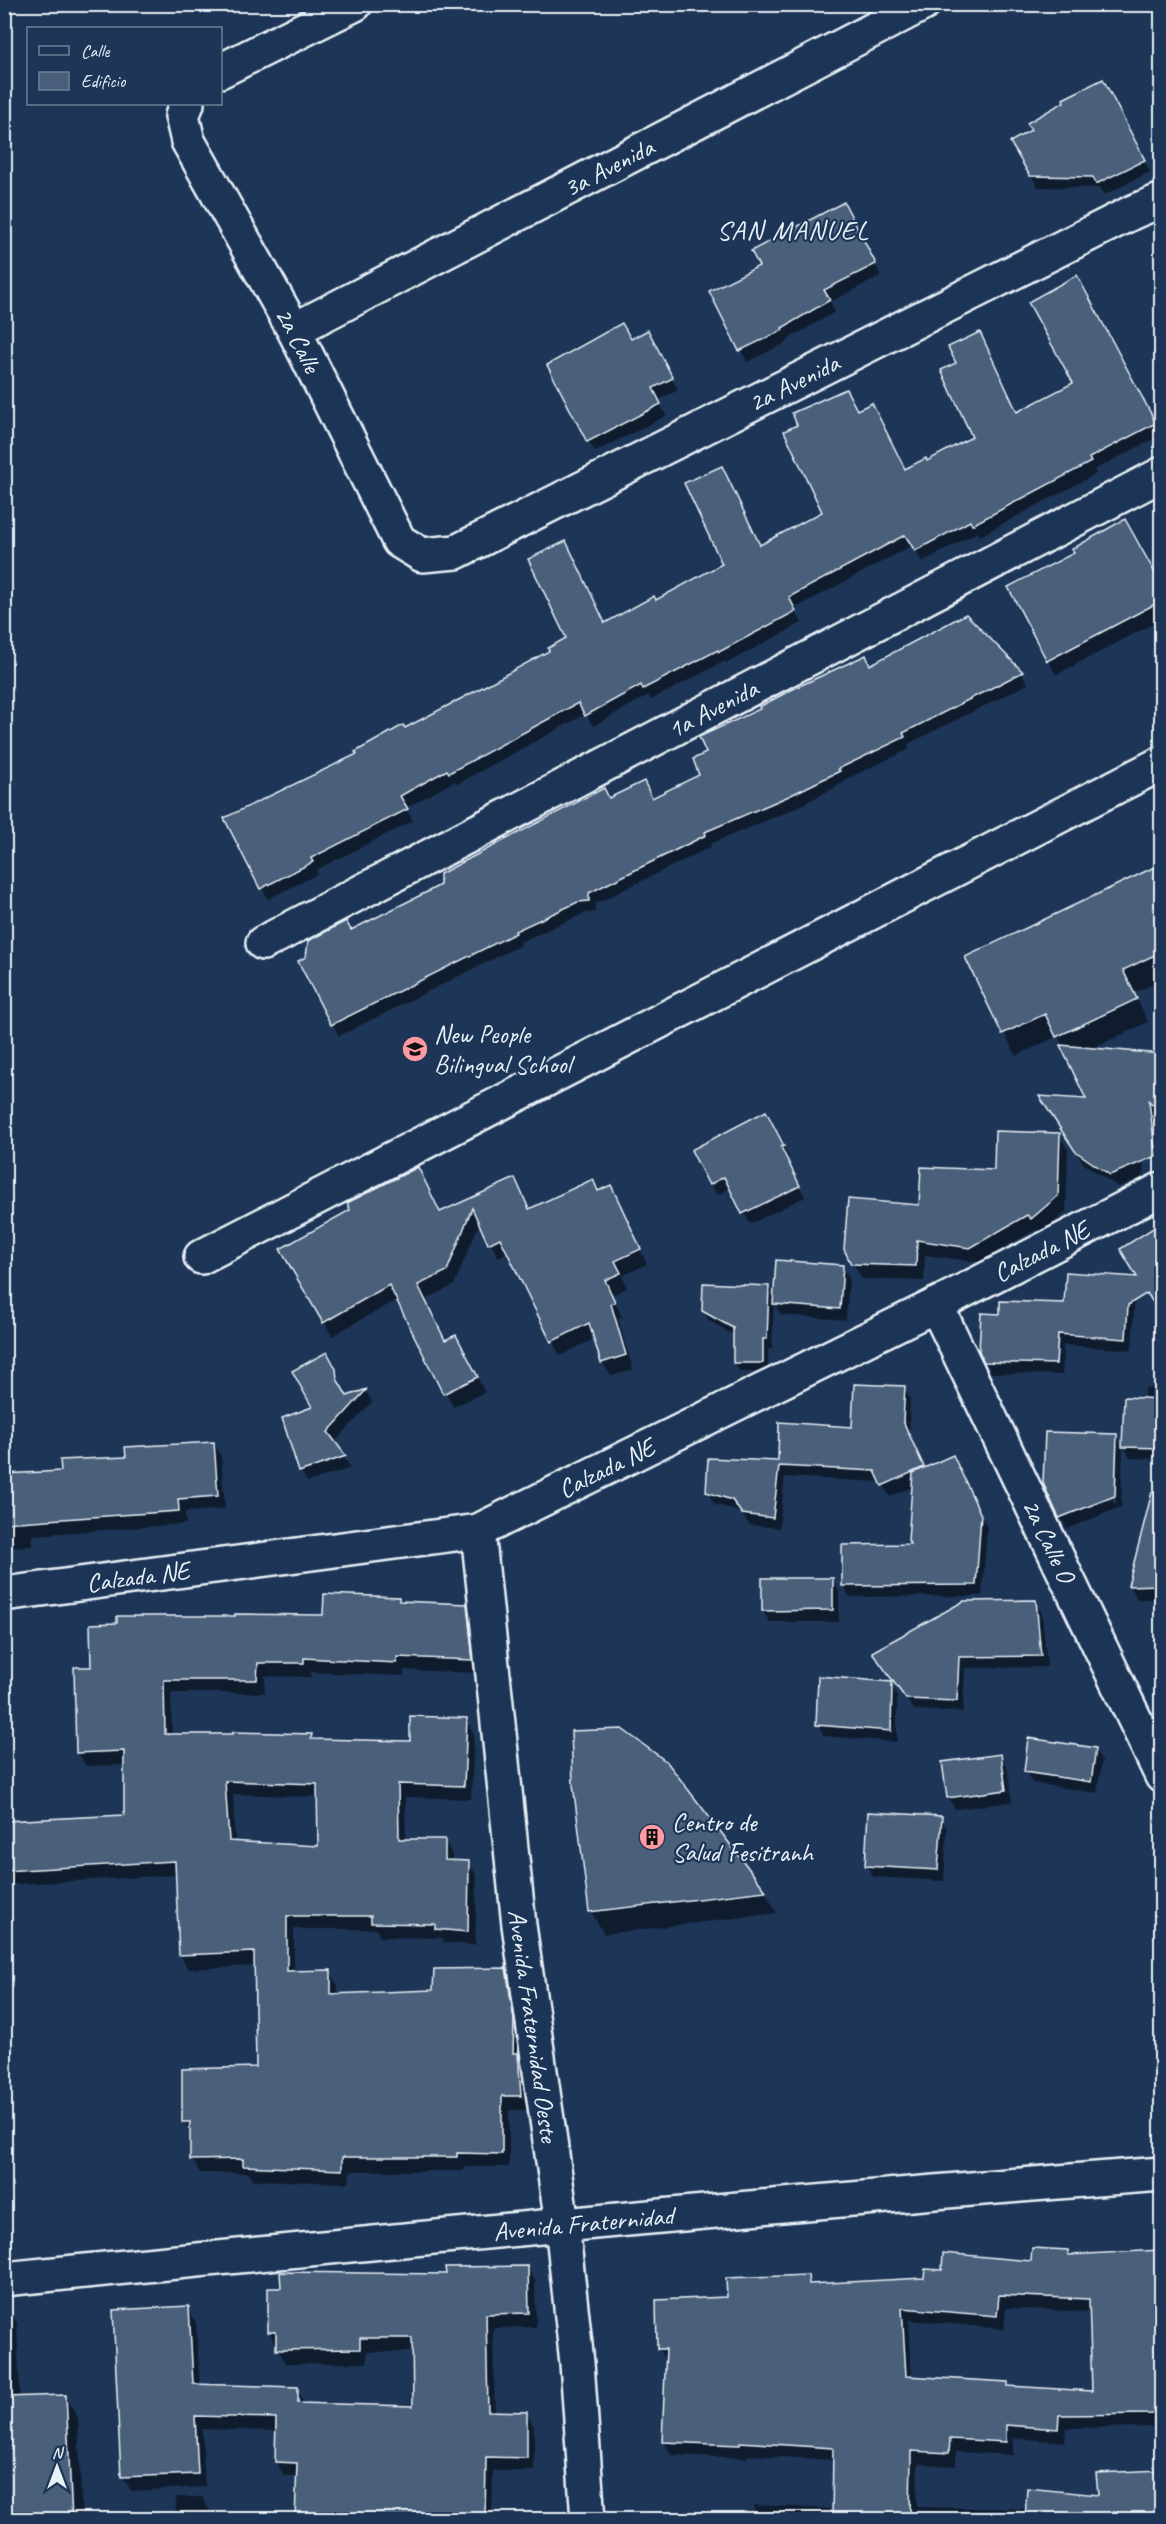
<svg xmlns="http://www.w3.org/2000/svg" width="1166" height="2524" font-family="Caveat,sans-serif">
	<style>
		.green { fill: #374d6c; stroke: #909fb2; stroke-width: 1.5 }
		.shadow { fill: #0007; fill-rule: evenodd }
		.building { fill: #495e7a; stroke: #e8f1f8; stroke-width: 1.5; fill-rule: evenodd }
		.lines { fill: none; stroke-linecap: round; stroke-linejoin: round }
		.street-casing { stroke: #e8f1f8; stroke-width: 38 }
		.street { stroke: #1d3557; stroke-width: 33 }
		.labels { text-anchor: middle; stroke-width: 4.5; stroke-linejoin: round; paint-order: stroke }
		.street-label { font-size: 26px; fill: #e8f1f8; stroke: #1d3557 }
		.poi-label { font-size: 26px; fill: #e8f1f8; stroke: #1d3557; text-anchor: start }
		.neighbourhood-label { font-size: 27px; letter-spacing: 1.5px; fill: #e8f1f8; stroke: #1d3557 }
	</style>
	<rect width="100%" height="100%" fill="#1d3557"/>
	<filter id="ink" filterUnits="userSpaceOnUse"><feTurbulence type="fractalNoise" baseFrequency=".0167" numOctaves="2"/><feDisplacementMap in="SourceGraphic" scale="12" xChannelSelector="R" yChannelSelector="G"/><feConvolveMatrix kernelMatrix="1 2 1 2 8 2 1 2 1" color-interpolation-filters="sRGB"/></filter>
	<g filter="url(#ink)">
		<path class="green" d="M1157,2200H1161V2272Z"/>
		<g class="shadow">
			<path d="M1109,92L1150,172L1104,195L1100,188L1038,187L1012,143Z"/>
			<path d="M850,215L881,276L830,302L835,312L787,340L788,342L747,362L711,291L761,267Z"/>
			<path d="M1083,289L1161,435L1094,470L1096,474L980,536L978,532L922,562L913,545L794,609L802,623L727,663L725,661L651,700L649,695L593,726L586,714L457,784L455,781L406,808L413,821L316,870L318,874L268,899L262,888L404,730L606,625L656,602L824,512L857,412L905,471L927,463L1075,384Z"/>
			<path d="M630,341L654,344L678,390L658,400L666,416L595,452L589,441Z"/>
			<path d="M1124,521L1162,586V619L1056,675L1010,587L1076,553Z"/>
			<path d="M870,666L1021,672L1028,684L908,744L910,749L844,780L845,782L796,808L710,844L711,847L595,904V912L585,913L520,942L521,945L339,1036L300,962L351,932L609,800L652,799L701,775Z"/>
			<path d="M1162,866V980L1134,993L1148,1022L1091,1049L1162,1055V1129L1157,1128L1161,1160L1144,1159L1143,1177L1118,1187L1084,1164L1048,1110L1089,1101L1058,1036L1016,1056L967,958Z"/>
			<path d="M772,1124L789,1157L786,1159L805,1197L750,1224L731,1188L717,1195L711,1184Z"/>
			<path d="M1059,1135L1068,1150L1066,1212L1041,1234L1037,1229L979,1262L925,1255L924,1281L862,1279L845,1249L921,1207L995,1171Z"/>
			<path d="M514,1180L530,1210L593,1181L599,1192L610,1187L647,1264L622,1276L627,1288L612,1295L622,1317L618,1318L633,1370L611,1376L602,1362L595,1338L560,1356L508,1252L498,1257L480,1222L454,1285L425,1300L446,1341L464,1351L485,1392L453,1407L398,1299L332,1336L282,1249L441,1214Z"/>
			<path d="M842,1266L849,1278L846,1320L781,1315L774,1303L772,1349H768V1372H740L734,1362V1335L709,1321L703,1310L769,1287L775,1298Z"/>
			<path d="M1135,1289L1132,1350L1063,1345L1062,1375L992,1373L985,1361L1001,1316Z"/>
			<path d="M333,1365L346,1398L366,1391L372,1402L334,1443L351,1468L307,1482L301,1471L315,1408Z"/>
			<path d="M904,1387L910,1399L909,1434L925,1469L953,1456L987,1527L982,1596L850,1597L843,1585L912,1545L914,1486L890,1497L882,1482L785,1477L779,1528L750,1525L740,1512L714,1504L708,1492L854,1428Z"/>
			<path d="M1145,1388L1162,1389V1459L1130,1458L1124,1447L1144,1399Z"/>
			<path d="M1116,1436L1123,1447L1121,1507L1067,1529L1060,1517ZM1115,1445H1118L1116,1503H1113Z"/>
			<path d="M214,1443L221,1456L225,1509L185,1512L186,1524L33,1535V1546L4,1547V1475L62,1473L127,1458Z"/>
			<path d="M1162,1525V1599H1137L1130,1586L1142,1536Z"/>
			<path d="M832,1579L839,1591V1622H770L763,1611Z"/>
			<path d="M398,1599L401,1603L466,1605L474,1619L480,1673L404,1670V1676L311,1672V1677L265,1676V1693H171L172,1736H311L314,1741L411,1743L466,1720L474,1734L471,1799L405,1797L406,1840H444L452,1854V1862H468L477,1876L475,1945L445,1943L442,1938L380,1937L376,1929H294V1972H330L338,1986V1995L434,1991L505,1970L514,1984L521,2035L520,2059L526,2069L528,2110H509V2167H464V2171H350L349,2183L253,2180L249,2173H200L192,2159V2135L184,2121L258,2068L256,1966L188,1969L180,1955L177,1875L4,1885V1823L125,1816V1765L86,1766L78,1752L93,1668ZM233,1794L319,1797V1848L235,1843Z"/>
			<path d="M1035,1602L1042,1613L1047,1667L965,1668L963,1712L914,1710L881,1664Z"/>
			<path d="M891,1684L897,1695V1742L824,1736L818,1724Z"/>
			<path d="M1095,1749L1102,1761L1097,1793L1032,1783L1026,1772Z"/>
			<path d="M1000,1755L1007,1767L1012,1802L955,1809L948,1798L943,1764Z"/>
			<path d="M666,1763L765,1892L777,1913L604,1934L591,1912Z"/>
			<path d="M941,1818L947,1829L944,1881L873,1877L867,1866Z"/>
			<path d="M1067,2251L1070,2256L1162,2252V2427L1066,2428L1065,2442L1013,2438V2455L956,2452V2466L918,2464L917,2507L1027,2509L1099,2497L1098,2475L1162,2471V2520H754V2505L833,2509L834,2460L747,2455V2458L671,2455L664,2442L667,2363L659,2348L728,2299L808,2277L812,2285L926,2280L943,2272L1033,2262ZM1006,2308L1091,2312L1094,2392L1010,2388L1008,2383L912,2378L909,2320L1004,2329Z"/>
			<path d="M527,2267L535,2281L536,2327L493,2328L495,2413H526L534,2427V2471H493L492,2517L528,2520H297L298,2476H284L276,2462L277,2431L202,2429L205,2487L131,2491L123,2477L188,2308L196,2322L200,2386L297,2389L305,2405L415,2407L413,2352H367V2363L286,2364L269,2332L447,2275Z"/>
			<path d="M4,2302L17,2323L20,2398L65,2396L78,2418L82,2520H4Z"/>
			<path d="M176,2497H202L215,2520H176Z"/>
		</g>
		<g class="building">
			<path d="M1103,79L1145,160L1096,184L1093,177L1030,176L1010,142L1031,130L1027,123L1064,102L1063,99Z"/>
			<path d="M844,202L876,264L824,290L830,300L782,328L783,330L739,351L709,291L759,266L751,251Z"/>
			<path d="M1077,275L1156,423L1089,458L1091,462L972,525L970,521L915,551L905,535L789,597L796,611L719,652L718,650L643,689L641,685L585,716L578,703L449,773L447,770L400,796L408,809L311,858L313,862L260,889L224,818L357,754L355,752L403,725L405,728L468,695L549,651L548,648L566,638L528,559L566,541L605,623L654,596L656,600L722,564L684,483L722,466L760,545L822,512L784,431L797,425L792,413L846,389L857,410L872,403L905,469L926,458L927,461L972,437L941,370L956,363L948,347L980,332L1017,412L1073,383L1028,302Z"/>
			<path d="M622,323L631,339L648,330L673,378L653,388L661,404L587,442L547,365Z"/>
			<path d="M1125,519L1161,584V601L1047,661L1008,587L1074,553L1072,549Z"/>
			<path d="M966,614L1023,672L903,733L905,737L838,769L840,771L789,796L705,832L706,835L589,893V901L578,902L515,931L516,933L331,1025L298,961L306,957L308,941L346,921L351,930L427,892L440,885V874L604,788L609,798L644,781L652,798L699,775L693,759L706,753L699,737L760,709L759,707L793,689L866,655L870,665Z"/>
			<path d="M1161,864V952L1123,970L1137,999L1056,1037L1045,1014L1002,1034L965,957Z"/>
			<path d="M1060,1045L1161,1054V1112L1149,1101L1156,1156L1110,1175L1075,1151L1039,1096L1086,1099Z"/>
			<path d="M766,1111L784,1146L781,1147L800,1186L742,1214L724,1177L709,1185L691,1150Z"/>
			<path d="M995,1131L1060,1133L1058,1196L1031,1219L1027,1215L970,1248L917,1240L916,1266L851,1264L844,1249L848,1199L919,1205L921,1167L994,1170Z"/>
			<path d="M418,1167L440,1212L515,1178L529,1209L593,1179L598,1191L611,1185L641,1249L615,1261L621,1273L605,1280L615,1302L611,1304L626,1355L601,1363L589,1323L551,1342L500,1238L488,1244L472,1208L447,1271L418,1285L445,1340L456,1335L478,1377L443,1394L389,1285L323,1323L280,1249L350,1210L347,1203Z"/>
			<path d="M1161,1223V1315L1147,1293L1128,1305L1126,1339L1058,1334L1056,1364L984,1362L979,1351L981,1313L1000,1314V1301L1064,1303L1066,1272L1137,1277L1120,1249Z"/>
			<path d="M776,1260L843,1265L840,1309L773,1304Z"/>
			<path d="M703,1283L769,1286L767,1339H763V1363H733V1328L702,1311Z"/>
			<path d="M327,1352L336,1369L337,1379L347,1396L367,1389L328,1432L346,1456L299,1472L282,1418L312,1407L292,1371Z"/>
			<path d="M854,1384L905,1386L903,1421L924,1467L882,1486L875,1471L779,1466L773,1518L742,1514L732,1500L706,1492L708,1458L778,1461L779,1422L852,1427Z"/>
			<path d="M1124,1397L1161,1399V1448L1122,1447Z"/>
			<path d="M1045,1432L1117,1434L1115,1496L1059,1518L1043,1483Z"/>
			<path d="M214,1442L218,1496L178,1499L179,1511L4,1523V1474L61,1471L60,1460L126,1457L125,1447Z"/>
			<path d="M953,1455L981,1515L976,1585L842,1586V1545L910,1544L908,1540L913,1473Z"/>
			<path d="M1152,1492L1161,1493V1585L1128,1586Z"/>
			<path d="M762,1578H833V1610L762,1611Z"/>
			<path d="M324,1594L399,1597V1601L467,1604L473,1660L397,1657V1663L304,1658V1663H258L257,1680H164L165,1734H233V1732L312,1734L311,1739L410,1741V1716L467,1718L464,1786L398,1784L399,1839H445V1860L469,1861L468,1932L435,1929V1924L371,1923V1916H287V1971L331,1970V1994L433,1990L434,1969L506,1968L514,2020L513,2053H518L521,2096H502V2154L457,2153V2157H342V2170L243,2166V2159L190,2160V2122H182V2069L256,2067L254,1952L179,1955L175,1861L4,1871V1821L124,1815V1751L76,1753L74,1667H91L90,1624L117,1623V1616H235V1614L323,1615ZM225,1781L317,1784L318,1846L229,1841Z"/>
			<path d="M1036,1600L1041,1656L959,1657L957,1701L906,1699L872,1652L964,1601Z"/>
			<path d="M818,1676L892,1682L891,1731L816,1725Z"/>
			<path d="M622,1729L667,1762L766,1891L589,1912L573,1784L571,1731Z"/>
			<path d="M1028,1738L1096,1748L1091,1782L1024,1772Z"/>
			<path d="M1001,1754L1006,1790L947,1798L942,1762Z"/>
			<path d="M868,1812L942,1816L938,1870L865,1866Z"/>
			<path d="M1032,2248L1068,2250V2255L1161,2250V2414L1059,2415L1058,2429L1006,2425V2442L950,2439L949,2453L911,2451L910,2520H832L833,2448L740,2442V2445L662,2442L666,2349H657L656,2300L727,2297L726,2278L808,2275L809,2284L924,2278L925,2269L942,2270L943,2253L1031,2261ZM999,2295L1089,2299L1092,2391L1008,2386V2382L906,2376L902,2308L997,2316Z"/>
			<path d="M528,2266L529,2313L486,2314L488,2411L527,2412V2458L486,2457L485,2520H295L297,2463L275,2462L276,2418L195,2416L198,2474L121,2477L113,2310L189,2306L193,2384L298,2387V2403L413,2406L412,2338H360V2349L276,2350V2332H268V2288H281L280,2272L446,2274L445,2267Z"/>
			<path d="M66,2395L72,2520H4V2397Z"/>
			<path d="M1161,2470V2520H1025L1027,2488L1098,2495L1096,2473Z"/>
		</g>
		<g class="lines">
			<g class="street-casing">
				<g id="street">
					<path d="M220,71L355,4"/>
					<path id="s1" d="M187,104L182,116L188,141L294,330L399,541L422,555L456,552L1133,212L1162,200"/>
					<path id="s2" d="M294,330L923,4"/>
					<path id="s3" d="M263,943L1162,474"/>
					<path d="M201,1257L1162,763"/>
					<path id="s4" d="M936,1305L1162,1776"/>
					<path id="s5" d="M478,1531L519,1925L562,2224L577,2363L588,2520"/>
					<path id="s6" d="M4,1594L478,1531L936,1305L1162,1189"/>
					<path id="s7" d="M4,2279C390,2241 775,2203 1162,2174"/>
				</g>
			</g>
			<use href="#street" class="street"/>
		</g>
	</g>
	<defs>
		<g id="school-disc" transform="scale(1.35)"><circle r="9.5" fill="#ff9aa2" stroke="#1d3557"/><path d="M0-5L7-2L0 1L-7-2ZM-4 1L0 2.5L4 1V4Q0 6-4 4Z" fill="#111"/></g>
		<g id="building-disc" transform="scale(1.35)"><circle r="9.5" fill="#ff9aa2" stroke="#1d3557"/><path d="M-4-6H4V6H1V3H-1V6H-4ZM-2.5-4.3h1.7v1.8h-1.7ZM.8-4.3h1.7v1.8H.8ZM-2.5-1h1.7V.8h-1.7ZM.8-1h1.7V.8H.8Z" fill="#111"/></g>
	</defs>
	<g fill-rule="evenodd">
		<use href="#school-disc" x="415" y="1049"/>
		<use href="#building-disc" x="652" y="1837"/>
	</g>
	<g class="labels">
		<g class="street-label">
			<text dy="9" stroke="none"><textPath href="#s2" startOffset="354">3a Avenida</textPath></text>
			<text dy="9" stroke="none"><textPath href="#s1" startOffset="266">2a Calle</textPath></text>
			<text dy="9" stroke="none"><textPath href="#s1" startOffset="930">2a Avenida</textPath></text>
			<text dy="9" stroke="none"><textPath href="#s3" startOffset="507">1a Avenida</textPath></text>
			<text dy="9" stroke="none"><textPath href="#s6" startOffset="1107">Calzada NE</textPath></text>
			<text dy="9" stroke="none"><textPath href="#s6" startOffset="621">Calzada NE</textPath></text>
			<text dy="9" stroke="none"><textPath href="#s4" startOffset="261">2a Calle O</textPath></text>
			<text dy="9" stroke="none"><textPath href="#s6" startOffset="135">Calzada NE</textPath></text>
			<text dy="9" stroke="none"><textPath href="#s5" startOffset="498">Avenida Fraternidad Oeste</textPath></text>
			<text dy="9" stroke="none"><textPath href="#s7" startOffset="582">Avenida Fraternidad</textPath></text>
		</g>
		<g class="poi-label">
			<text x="434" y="1043">New People<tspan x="434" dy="30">Bilingual School</tspan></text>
			<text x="672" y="1831">Centro de<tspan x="672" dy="30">Salud Fesitranh</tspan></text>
		</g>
		<g class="neighbourhood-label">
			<text x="793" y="239">SAN MANUEL</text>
		</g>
	</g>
	<rect width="1166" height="2524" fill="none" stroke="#1d3557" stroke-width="24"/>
	<rect x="12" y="12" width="1142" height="2500" fill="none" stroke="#e8f1f8" stroke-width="2" filter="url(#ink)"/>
	<rect x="27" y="27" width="195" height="78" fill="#1d3557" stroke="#6e8097" stroke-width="1.5"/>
	<rect x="39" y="46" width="30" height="9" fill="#1d3557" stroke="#6e8097" stroke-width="1.5"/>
	<text x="81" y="57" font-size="18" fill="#e8f1f8">Calle</text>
	<rect x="39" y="72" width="30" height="18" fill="#495e7a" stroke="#6e8097" stroke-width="1.5"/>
	<text x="81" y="87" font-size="18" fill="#e8f1f8">Edificio</text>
	<g transform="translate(57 2467)" stroke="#1d3557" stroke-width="4.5" paint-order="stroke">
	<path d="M0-4.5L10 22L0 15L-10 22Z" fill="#e8f1f8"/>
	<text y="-9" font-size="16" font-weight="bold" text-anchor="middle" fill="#e8f1f8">N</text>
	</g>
</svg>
